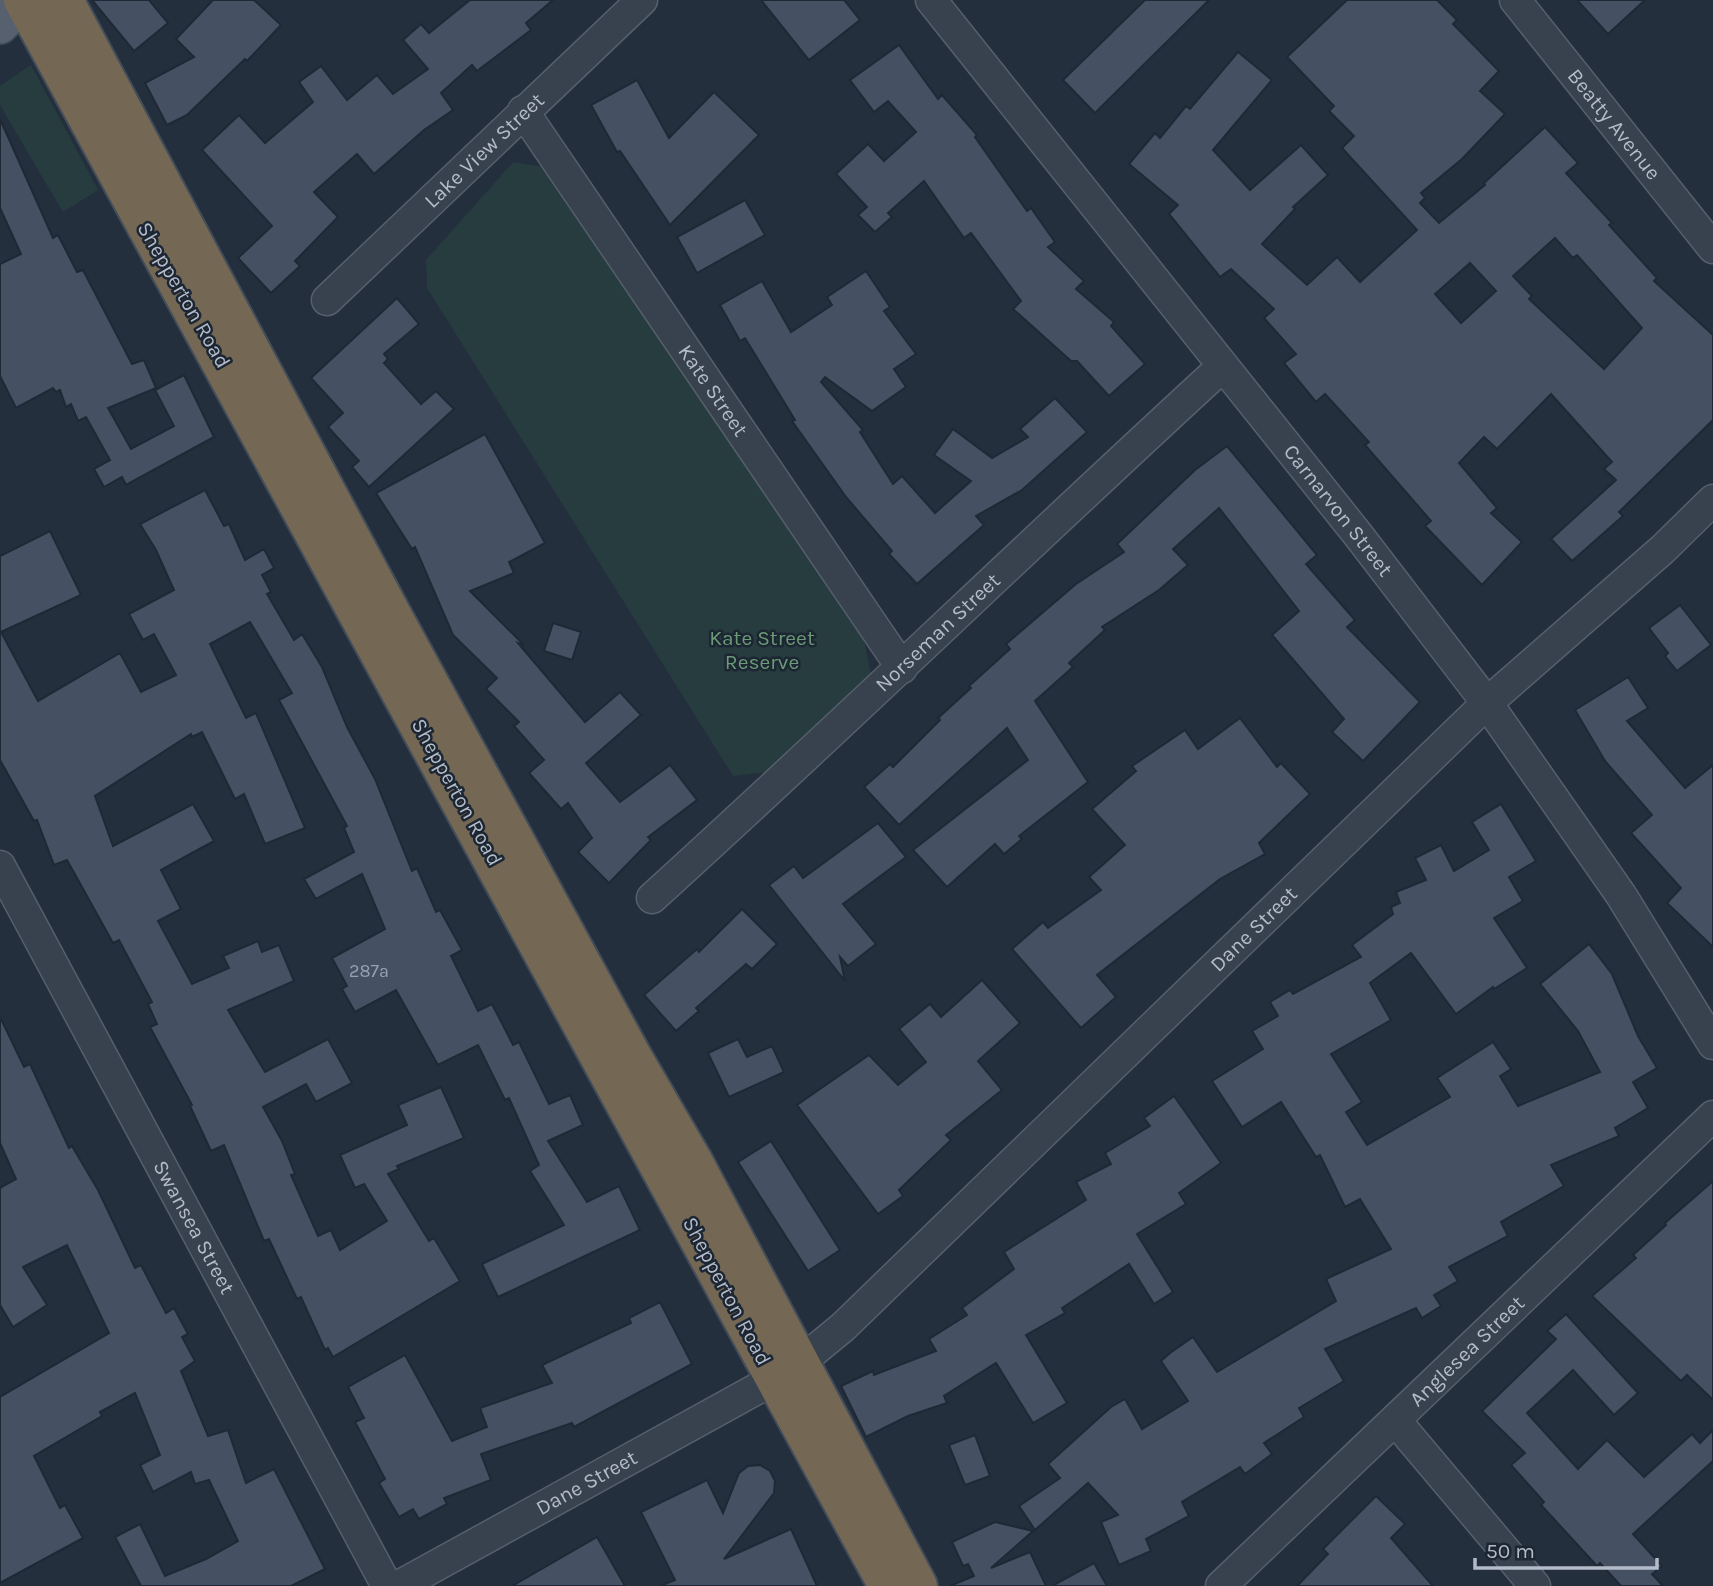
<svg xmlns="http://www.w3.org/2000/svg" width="1713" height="1586" font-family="Karla,sans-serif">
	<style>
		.green { fill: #263c3f }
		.building { fill: #455162; stroke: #1f2835; stroke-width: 2; fill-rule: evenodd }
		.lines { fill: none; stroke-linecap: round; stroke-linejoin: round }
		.minor-casing { stroke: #565f6c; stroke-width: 33 }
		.major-casing { stroke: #414a57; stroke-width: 40 }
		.highway-casing { stroke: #434c59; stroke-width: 42 }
		.minor { stroke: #38414e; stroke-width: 30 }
		.major { stroke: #56606e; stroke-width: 37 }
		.highway { stroke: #746855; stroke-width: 38 }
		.labels { text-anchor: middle; stroke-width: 5; stroke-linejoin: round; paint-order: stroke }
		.number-label { font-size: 18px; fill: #98a1af }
		.street-label { font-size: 21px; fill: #b4bcc9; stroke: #1d2633 }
		.park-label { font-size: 21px; fill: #6b9a76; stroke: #1d2633 }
	</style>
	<rect width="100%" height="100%" fill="#242f3e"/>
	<g class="green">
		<path d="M31,65L98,190L63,212L0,105V86Z"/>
		<path d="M513,162L550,168L863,635L871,674L777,771L733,776L427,288L426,260Z"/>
	</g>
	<g class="building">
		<path d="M92,0H149L168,23L134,51Z"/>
		<path d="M213,0H254L281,25L247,61L245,59L187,115L167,125L145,83L194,57L176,39Z"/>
		<path d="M470,0H553L526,23L531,30L477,71L472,65L441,93L453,110L424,130L374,174L357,154L314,192L338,217L295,261L300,266L271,293L238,258L272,226L202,150L239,115L265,143L313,102L299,82L321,66L347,100L377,75L393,94L428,69L403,40L421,24L429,33Z"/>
		<path d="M761,0H844L860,20L809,60Z"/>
		<path d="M1145,0H1209L1095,113L1063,80Z"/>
		<path d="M1347,0H1437L1457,20L1453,24L1499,71L1480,91L1505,114L1462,159L1421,193L1425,198L1420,203L1439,223L1485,185L1484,183L1545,127L1578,163L1566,173L1612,223L1609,225L1657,278L1654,281L1713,335V420L1619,512L1623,516L1572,561L1551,539L1616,480L1604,469L1612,462L1551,394L1497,449L1484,437L1459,463L1497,508L1491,513L1522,542L1482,585L1425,526L1431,521L1365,445L1369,442L1325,394L1316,402L1284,363L1296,354L1264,318L1274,309L1231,269L1220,277L1169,214L1178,205L1129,164L1155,133L1160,138L1186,106L1190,109L1238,52L1272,80L1213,150L1250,190L1301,145L1328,175L1293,207L1295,209L1262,244L1307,285L1337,257L1360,282L1417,230L1342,148L1354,136L1329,111L1334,106L1287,57ZM1555,238L1573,258L1577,255L1642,328L1604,369L1529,299L1532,296L1513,276ZM1470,263L1496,291L1461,323L1435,294Z"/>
		<path d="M1577,0H1645L1608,34Z"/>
		<path d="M899,45L938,99L942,95L977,135L975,137L1027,211L1031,208L1055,242L1048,247L1084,281L1076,289L1114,322L1111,326L1145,364L1109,396L1077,361H1071L1013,309L1021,301L971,233L964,238L924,181L888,213L892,217L875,232L858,215L867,207L836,174L868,144L884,161L916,132L888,101L874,112L850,80Z"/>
		<path d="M637,80L669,138L714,92L759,135L670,225L620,151L617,152L591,105Z"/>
		<path d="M0,119L53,238L58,235L77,272L83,270L132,364L144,360L156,388L108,408L131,449L174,426L155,390L184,375L214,437L126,485L122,477L104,487L94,469L110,460L86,417L78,421L71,404L66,407L60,390L56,392L53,388L16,408L0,376V264L21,254L0,208Z"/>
		<path d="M745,200L765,235L697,273L677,237Z"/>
		<path d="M866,271L890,307L884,311L916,354L894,369L906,387L872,411L825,377L821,382L863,430L860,432L893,484L902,476L935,513L971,481L934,455L953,429L992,458L1028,437L1020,429L1055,398L1087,432L1022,490L976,516L984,525L917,584L889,554L892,551L846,497L792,421L795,420L745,338L740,341L720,305L762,281L791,332L832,305L827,297Z"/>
		<path d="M397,298L419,324L384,354L388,359L384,363L421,404L436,391L454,409L369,487L352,467L359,461L328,427L343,413L311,378Z"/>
		<path d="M485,434L545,543L509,562L514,573L470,591L524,645L518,643L585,722L620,692L641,715L586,763L620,802L670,765L697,800L648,837L651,840L609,883L578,852L592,838L568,803L561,809L529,773L544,760L514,726L519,722L486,689L497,678L453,635L415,547L412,549L376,493Z"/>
		<path d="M1227,446L1317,555L1306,564L1355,620L1347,627L1420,702L1363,761L1332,732L1344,719L1272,635L1299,611L1219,508L1173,549L1188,565L1159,590L1102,627L1105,630L1069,663L1073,667L1035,701L1088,782L1019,836L1022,839L1004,854L995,844L947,887L913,850L1028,760L1007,728L899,825L864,787L890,764L893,767L940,720L938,718L971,688L969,686L1010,649L1006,644L1076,584L1124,552L1117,544L1195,470Z"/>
		<path d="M205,490L224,526L229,524L245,560L264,549L274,568L262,575L271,592L267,594L294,640L302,634L322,667L347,727L375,779L412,871L417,868L436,912L440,910L462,950L451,956L478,1011L492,1004L513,1045L519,1042L549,1104L570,1095L583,1125L548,1141L587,1202L619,1186L640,1230L498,1297L482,1264L564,1225L530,1171L539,1165L509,1098L505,1100L478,1045L438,1065L396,990L355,1012L342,989L347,986L332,958L385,929L362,874L316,899L304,879L354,852L344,828L347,826L279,700L292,693L250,622L210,644L246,718L256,713L305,828L265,844L244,794L235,799L202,732L192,737L191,734L95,796L113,846L193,804L214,841L161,870L181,909L158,921L192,984L229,968L223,956L258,941L262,952L279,945L294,981L228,1010L265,1072L328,1039L352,1083L316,1102L306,1084L263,1107L282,1141L295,1174L291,1175L318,1236L331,1230L340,1250L387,1221L364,1184L355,1188L340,1155L407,1125L398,1105L441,1087L464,1138L397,1166L399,1169L388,1174L429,1241L434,1238L460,1281L333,1357L328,1348L325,1350L301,1297L297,1299L269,1239L264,1241L224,1145L211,1151L190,1106L192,1105L150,1027L157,1024L148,1004L152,1002L119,940L113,943L67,860L54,865L37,820L34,821L0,760V556L50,531L81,595L1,632L38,701L120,653L141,692L176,675L154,634L143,640L129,614L174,590L156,550L140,524Z"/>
		<path d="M1680,605L1711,645L1677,671L1665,656L1668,653L1649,628Z"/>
		<path d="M553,623L581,632L572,660L544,651Z"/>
		<path d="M1628,677L1648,708L1627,721L1685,788L1713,765V947L1667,903L1681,888L1631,833L1652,815L1605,761L1575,710Z"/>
		<path d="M1240,718L1277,767L1281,763L1310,794L1259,843L1265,854L1220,879L1097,975L1116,997L1081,1028L1012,949L1043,922L1048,928L1101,890L1089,877L1125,845L1092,809L1136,771L1132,766L1185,730L1198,749Z"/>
		<path d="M1501,804L1536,861L1509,877L1523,901L1494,918L1527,968L1494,989L1493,987L1456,1014L1411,953L1370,983L1391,1020L1331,1054L1362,1102L1346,1112L1367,1145L1450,1097L1437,1078L1493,1042L1511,1069L1500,1076L1518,1106L1600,1072L1578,1031L1540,984L1589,944L1612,974L1638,1036L1657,1068L1633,1082L1648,1108L1615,1128L1619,1136L1551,1165L1564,1186L1501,1222L1508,1236L1449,1267L1458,1281L1434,1295L1441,1306L1422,1318L1416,1308L1325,1349L1344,1381L1299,1408L1304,1417L1264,1443L1272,1454L1245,1474L1240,1467L1182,1502L1189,1516L1146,1539L1151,1551L1119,1565L1101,1522L1118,1515L1088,1483L1035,1530L1019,1506L1060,1478L1048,1464L1111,1407L1125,1399L1142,1429L1188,1401L1161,1361L1170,1353L1193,1337L1217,1372L1336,1301L1326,1279L1391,1249L1360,1199L1345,1207L1320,1155L1316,1157L1281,1102L1242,1127L1212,1081L1263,1049L1252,1031L1278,1016L1270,1002L1290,990L1293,994L1361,957L1352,945L1393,914L1391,907L1400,903L1396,892L1426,880L1415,858L1441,845L1454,871L1489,850L1472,822Z"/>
		<path d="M878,823L906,857L843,904L876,944L848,966L840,957L845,981L769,885L794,866L803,878Z"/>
		<path d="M742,909L777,944L752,969L746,964L696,1008L699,1011L676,1031L644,995L697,949L699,952Z"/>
		<path d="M982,980L1020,1023L978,1061L1002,1090L946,1135L951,1140L899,1190L903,1196L878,1214L797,1105L869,1055L898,1085L926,1062L899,1029L930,1004L941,1017Z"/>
		<path d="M0,1017L24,1067L30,1064L69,1148L72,1146L98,1190L135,1268L141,1265L166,1313L174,1308L188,1334L182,1337L195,1361L181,1371L208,1436L228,1430L246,1483L274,1469L325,1569L291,1586H141L115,1537L140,1524L165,1576L206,1559L238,1541L209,1480L195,1484L191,1472L153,1492L140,1465L160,1455L135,1393L100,1412L102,1416L34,1456L60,1508L65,1505L83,1538L0,1583V1397L109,1333L67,1245L23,1267L47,1305L13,1327L0,1305V1188L16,1179L0,1143Z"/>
		<path d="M738,1039L747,1057L772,1046L784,1072L729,1097L708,1053Z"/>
		<path d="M1174,1096L1221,1163L1179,1193L1186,1204L1137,1234L1173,1292L1154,1304L1129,1264L1062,1308L1065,1313L1026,1335L1067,1403L1033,1423L996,1363L944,1396L947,1403L908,1416L866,1437L841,1386L873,1371L874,1375L936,1351L929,1339L967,1315L962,1308L1014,1269L1004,1252L1086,1200L1076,1182L1111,1164L1105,1153L1150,1126L1144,1118Z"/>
		<path d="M771,1141L840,1250L808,1271L738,1162Z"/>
		<path d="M1713,1181V1400L1687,1375L1681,1381L1592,1296L1636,1258L1633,1255L1666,1225L1665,1223Z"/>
		<path d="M660,1302L692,1364L574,1427L572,1423L481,1454L491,1480L444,1498L447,1504L419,1519L413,1509L399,1517L379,1483L385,1479L355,1422L364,1418L348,1387L405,1355L452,1441L487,1427L480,1408L552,1383L542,1365L631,1323L629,1318Z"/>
		<path d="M1566,1314L1638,1393L1614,1415L1573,1370L1527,1413L1578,1469L1607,1440L1644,1477L1692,1434L1700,1443L1713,1430V1461L1633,1534L1662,1566L1652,1574L1663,1586H1621L1600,1563L1597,1566L1541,1505L1544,1502L1511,1465L1525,1453L1482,1411L1556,1339L1547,1331Z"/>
		<path d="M975,1435L990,1476L965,1485L949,1445Z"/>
		<path d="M760,1465L770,1471L775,1481L774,1493L724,1559L791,1529L817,1586H660L675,1580L641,1512L707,1480L723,1513L739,1473L748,1466Z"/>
		<path d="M1376,1496L1405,1524L1391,1538L1433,1586H1297L1328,1554L1323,1549Z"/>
		<path d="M995,1522L1033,1531L991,1568L1030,1552L1046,1586H950L974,1576L968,1564L963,1566L952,1542Z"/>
		<path d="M597,1537L625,1586H512Z"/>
		<path d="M1094,1563L1107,1586H1052Z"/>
	</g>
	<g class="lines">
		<g class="minor-casing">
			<g id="minor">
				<path id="s1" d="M931,0L1359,536L1487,703L1621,895L1713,1044"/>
				<path id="s2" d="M1515,0L1713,248"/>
				<path id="s3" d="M523,111L902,668"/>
				<path id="s4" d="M327,300L642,0"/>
				<path id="s5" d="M0,866L387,1586"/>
				<path id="s6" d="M652,898C845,723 1031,542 1223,366"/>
				<path id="s7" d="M798,1364L843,1327L1487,703L1663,549L1713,500"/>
				<path d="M1395,1420L1535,1586"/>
				<path id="s8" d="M399,1586L773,1380"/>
				<path id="s9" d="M1221,1586L1713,1116"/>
			</g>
		</g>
		<g class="major-casing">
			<path id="major" d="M0,25L23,0"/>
		</g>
		<g class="highway-casing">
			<g id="highway">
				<path d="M23,0L888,1586"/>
				<path d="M64,0L391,613L632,1056L693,1161L918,1586"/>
			</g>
		</g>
		<use href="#minor" class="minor"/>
		<use href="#major" class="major"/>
		<use href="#highway" class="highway"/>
	</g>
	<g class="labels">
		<g class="number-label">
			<text x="369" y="977">287a</text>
		</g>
		<g class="street-label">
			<text dy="7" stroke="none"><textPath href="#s2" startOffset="159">Beatty Avenue</textPath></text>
			<text dy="7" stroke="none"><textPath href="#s4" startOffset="217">Lake View Street</textPath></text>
			<text transform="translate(184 295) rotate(60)" y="7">Shepperton Road</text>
			<text dy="7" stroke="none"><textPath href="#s3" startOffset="338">Kate Street</textPath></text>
			<text dy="7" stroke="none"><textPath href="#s1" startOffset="653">Carnarvon Street</textPath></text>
			<text dy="7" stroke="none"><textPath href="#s6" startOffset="390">Norseman Street</textPath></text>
			<text transform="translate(457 792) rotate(61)" y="7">Shepperton Road</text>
			<text dy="7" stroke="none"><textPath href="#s7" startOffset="630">Dane Street</textPath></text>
			<text dy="7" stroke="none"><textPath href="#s5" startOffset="410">Swansea Street</textPath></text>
			<text transform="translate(727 1291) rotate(62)" y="7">Shepperton Road</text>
			<text dy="7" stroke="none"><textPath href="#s9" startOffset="340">Anglesea Street</textPath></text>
			<text dy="7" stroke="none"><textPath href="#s8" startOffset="214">Dane Street</textPath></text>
		</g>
		<g class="park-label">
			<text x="762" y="645">Kate Street<tspan x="762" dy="24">Reserve</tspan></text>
		</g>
	</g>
	<path d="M1475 1558v10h182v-10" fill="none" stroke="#b4bcc9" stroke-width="3.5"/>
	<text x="1486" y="1558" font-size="21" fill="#b4bcc9" stroke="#1d2633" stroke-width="5" paint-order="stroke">50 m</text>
</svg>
